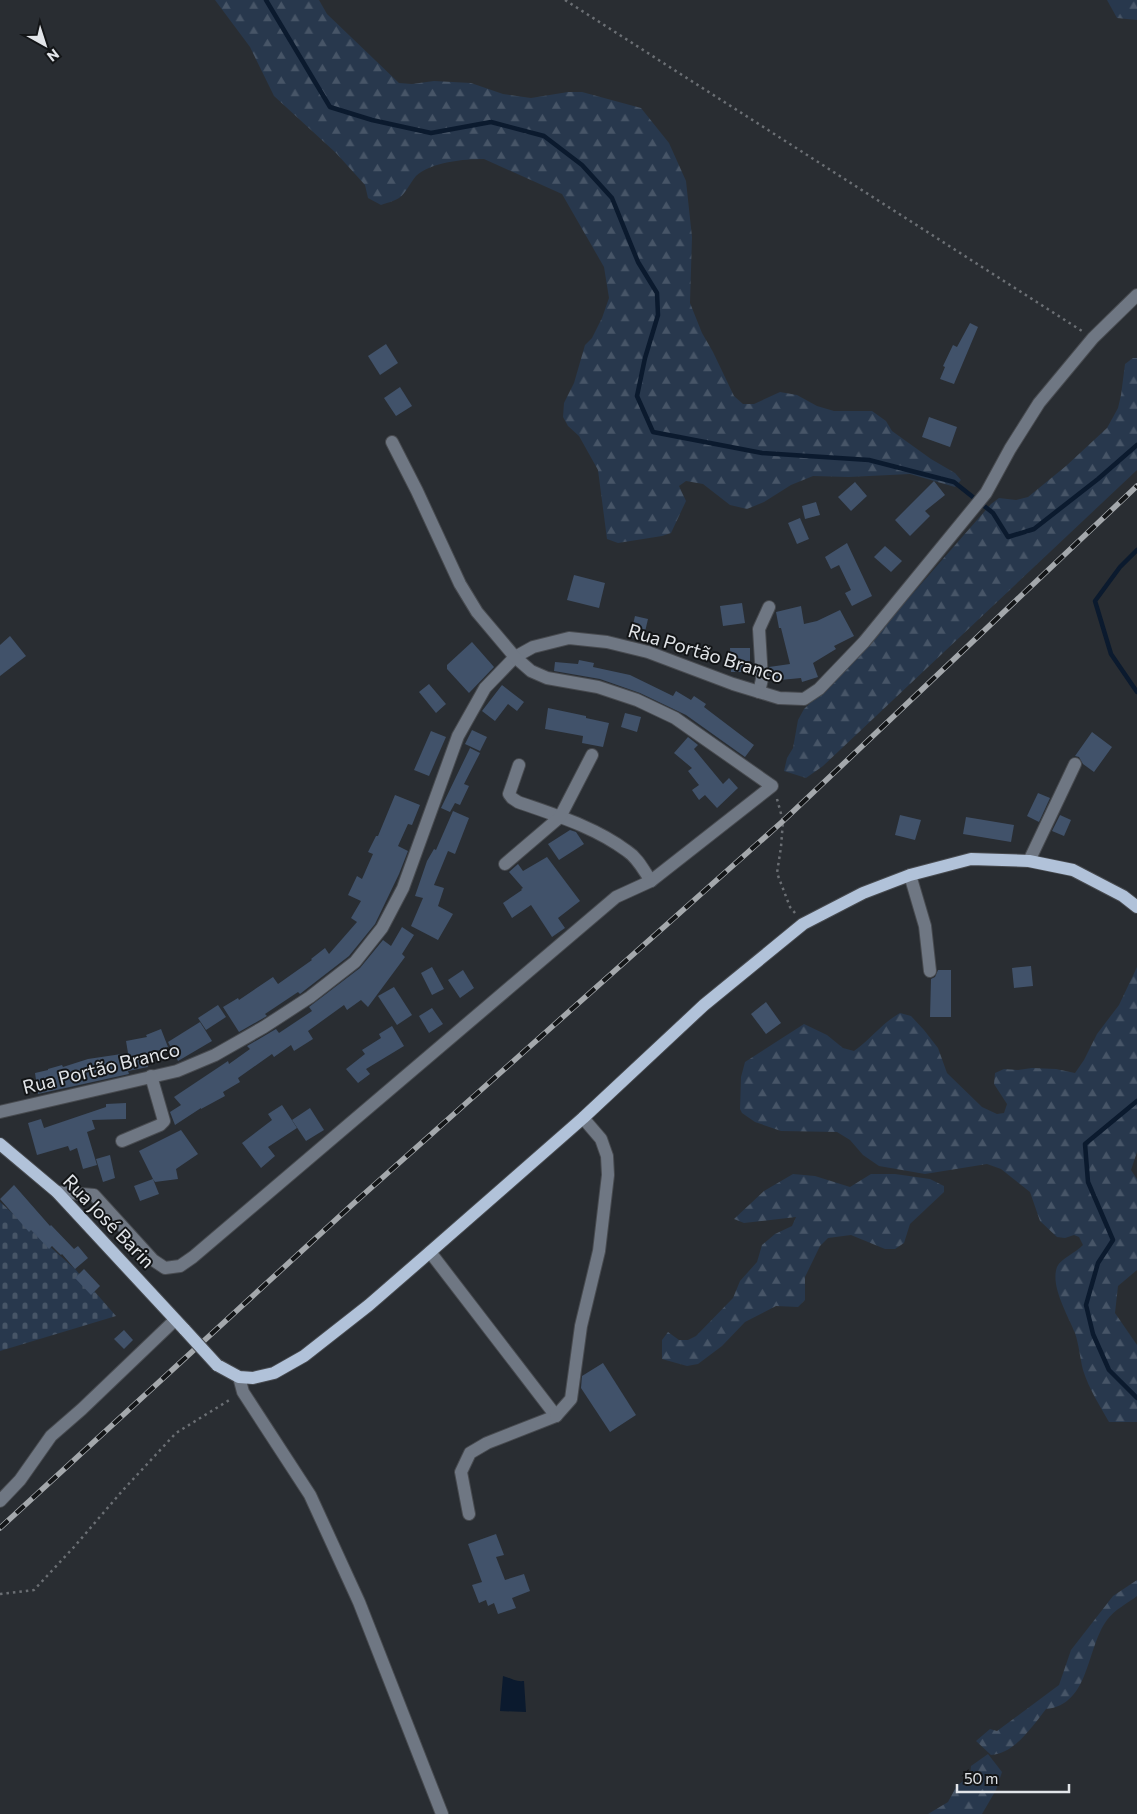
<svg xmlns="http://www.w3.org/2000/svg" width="1137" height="1814" font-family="Commissioner,sans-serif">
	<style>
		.forest { fill: url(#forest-firs) }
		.cemetery { fill: url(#cemetery-stones) }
		.water { fill: #0b1a2e }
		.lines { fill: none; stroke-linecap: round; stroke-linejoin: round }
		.stream { stroke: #0b1a2e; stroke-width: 4.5 }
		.building { fill: #41526a }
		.minor-casing { stroke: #474a4f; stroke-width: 14 }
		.major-casing { stroke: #474a4f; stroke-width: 14 }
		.path { stroke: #6b6f74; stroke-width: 2.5; stroke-dasharray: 2.5 4; stroke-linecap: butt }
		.minor { stroke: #6f7783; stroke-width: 12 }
		.major { stroke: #b1c2d9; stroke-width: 12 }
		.rail-casing { stroke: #a4a8ac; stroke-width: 5.5 }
		.rail { stroke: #131517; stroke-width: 4; stroke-dasharray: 11; stroke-linecap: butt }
		.major-bridge-casing { stroke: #474a4f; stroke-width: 14; stroke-linecap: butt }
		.major-bridge { stroke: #b1c2d9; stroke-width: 12 }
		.labels { text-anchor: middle; stroke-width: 4; stroke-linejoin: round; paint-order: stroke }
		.street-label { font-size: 19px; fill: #e2e5e9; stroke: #131517 }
	</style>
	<defs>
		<pattern id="forest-firs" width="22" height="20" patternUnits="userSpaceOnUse" patternTransform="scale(1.25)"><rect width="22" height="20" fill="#28384d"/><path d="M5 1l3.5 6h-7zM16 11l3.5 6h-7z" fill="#475567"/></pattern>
		<pattern id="cemetery-stones" width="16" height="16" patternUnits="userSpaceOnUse" patternTransform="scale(1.25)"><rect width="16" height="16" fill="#28384d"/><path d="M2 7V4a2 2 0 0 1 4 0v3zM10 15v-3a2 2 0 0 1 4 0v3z" fill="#475567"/></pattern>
	</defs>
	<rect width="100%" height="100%" fill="#292d32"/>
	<g class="forest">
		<path d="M215,0H319L327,14L399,83L412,84L434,81L471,83L503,94L531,98L568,92H582L641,108L669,143L686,181L692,237L690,303L702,333L713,352L734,396L743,404H754L780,392L797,395L817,406L834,411H872L886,421L892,431L931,459L955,473L961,480L955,487L910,474L849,477L813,476L791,485L764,502L747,509L730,505L703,484L686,481L679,486L686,501L671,533L662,536L618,543L607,539L598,470L579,436L568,426L563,417L564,403L574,383L585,345L592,338L602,318L609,298L604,267L562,194L484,159C464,159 431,162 416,176C410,183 406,193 399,198C395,201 386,203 381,205L368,198L365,185L336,153L274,96L250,47Z"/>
		<path d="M1107,0H1137V20L1117,18Z"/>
		<path d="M1133,358H1137V470L823,766L806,778L784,771L787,758L793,748L798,720L804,709L859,655L991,504L999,498L1016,500L1028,497L1066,466L1107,428L1118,408L1121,395L1125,364Z"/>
		<path d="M1137,967V1152L1131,1170L1137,1179V1270L1118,1286L1115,1313L1137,1345V1422H1109C1100,1406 1089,1389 1083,1370C1080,1358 1079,1345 1075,1333C1068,1315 1050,1286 1057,1267C1061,1258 1076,1253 1083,1245L1079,1237L1074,1235L1065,1238L1057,1237L1040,1221L1030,1192L1001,1169L987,1164L925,1174L879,1166L863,1155L850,1140L837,1132L781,1131L755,1122L742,1113L740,1109L741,1077L745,1062L804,1024L827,1035L843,1048L854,1051C870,1040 882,1023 900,1013L911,1016L924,1030L938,1048L947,1073L982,1107L997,1114L1004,1113L1007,1104L994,1084L995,1073L1004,1069L1018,1070L1032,1068L1056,1069L1075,1073L1084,1060L1097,1034L1119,1005Z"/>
		<path d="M793,1174L815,1176L850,1187L871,1174H895L930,1179L944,1186V1192L910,1224L904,1243L895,1249H885L851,1235L828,1238L820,1246L805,1277V1300L798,1307L776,1306L745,1322L722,1346L698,1364L687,1366L662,1359V1340L668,1332L679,1340H688L696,1336L733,1298L740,1281L757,1262L762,1245L775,1234L792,1226L796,1217L744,1223L734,1219L764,1191Z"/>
		<path d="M1137,1580V1596C1128,1603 1114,1610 1107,1620C1086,1648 1090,1705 1046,1709C1032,1727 1014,1754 991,1755L976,1741L990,1729L997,1731L1059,1685L1071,1650L1113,1596Z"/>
		<path d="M988,1754L1002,1772L996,1790L982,1814H928L948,1802L956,1787L970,1775L971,1766Z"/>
	</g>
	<path class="cemetery" d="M0,1202L75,1269L116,1316L0,1351Z"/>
	<path class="water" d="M503,1676C511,1678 515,1682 524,1681L526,1712L500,1711Z"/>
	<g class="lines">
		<g class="stream">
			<path d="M266,0L330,107L372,120L431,133L491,122L544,136L582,165L612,198L638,262L657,293L658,315L645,358L637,396L653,432L762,453L869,460L954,482L993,513L1008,537L1034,529L1098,479L1137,445"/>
			<path d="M1137,550L1120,567L1095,601L1111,654L1137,692"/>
			<path d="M1137,1101L1085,1144L1088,1182L1113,1240L1098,1263L1086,1305L1093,1334L1109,1370L1137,1398"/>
		</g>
	</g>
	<g class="building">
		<path d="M970,323L978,327L954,384L940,379L945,367L943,366L953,345L957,347Z"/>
		<path d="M386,344L398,363L380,375L368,356Z"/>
		<path d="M400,387L412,406L396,416L384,398Z"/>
		<path d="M929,417L957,427L950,447L922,437Z"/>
		<path d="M934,481L945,495L925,511L930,516L910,536L895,520Z"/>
		<path d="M855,482L867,496L851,511L838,497Z"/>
		<path d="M816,502L820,515L805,519L802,506Z"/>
		<path d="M800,518L809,539L797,544L788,523Z"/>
		<path d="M847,543L872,596L852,606L845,593L851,590L839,565L831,569L825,557Z"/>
		<path d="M885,546L902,561L891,572L874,557Z"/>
		<path d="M574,575L605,583L599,608L567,600Z"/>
		<path d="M742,603L745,623L723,626L720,606Z"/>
		<path d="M801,606L804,624L817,621L840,610L854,636L834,646L836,649L813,663L818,677L802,682L801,678L770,681L769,667L790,664L781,628H779L776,612Z"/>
		<path d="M635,616L648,619L643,640L630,637Z"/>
		<path d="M10,636L26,656L0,676V645Z"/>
		<path d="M472,642L494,667L469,693L447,669V665Z"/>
		<path d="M730,648H750V672H731Z"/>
		<path d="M579,660L594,663L593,667L630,675L673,696L676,691L691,700L694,696L706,704L704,707L754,745L745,757L686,715L640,693L600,679L554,671L555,662L578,664Z"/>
		<path d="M429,684L446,704L436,713L419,692Z"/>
		<path d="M502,685L524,702L517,711L508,704L495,721L482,711Z"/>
		<path d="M548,708L586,716V718L609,723L603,747L582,743L583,736L545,729Z"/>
		<path d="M625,713L641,717L637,732L621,727Z"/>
		<path d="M472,730L487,737L480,751L465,744Z"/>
		<path d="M431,731L446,737L429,776L414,770Z"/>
		<path d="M1092,732L1112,747L1094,772L1083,764L1079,757L1075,756Z"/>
		<path d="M688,737L698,745L694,749L723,784L729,778L738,788L717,808L705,795L699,800L692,790L699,785L688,771L692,768L674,753Z"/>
		<path d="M470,748L480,753L464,784L469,786L460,805L455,803L450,812L441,808Z"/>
		<path d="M1038,793L1050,798L1039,822L1027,816Z"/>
		<path d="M395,795L420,805L412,825L408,824L398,846L408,851L399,874L375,924L349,956L305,990L300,994L298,992L265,1014L267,1016L239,1032L223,1007L238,998L239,1000L273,977L278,984L312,960L311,959L325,948L329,954L357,922L351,918L361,901L348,895L357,876L362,879L373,854L368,852L376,836H378Z"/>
		<path d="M453,811L469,818L455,854L448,851L434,885L444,888L438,906L453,914L438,940L411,926L423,898L415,896L427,861L434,849L436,850Z"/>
		<path d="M900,815L921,820L915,840L895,835Z"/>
		<path d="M1060,815L1071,820L1064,836L1052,831Z"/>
		<path d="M966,817L1014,825L1011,842L963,834Z"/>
		<path d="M570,830L576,832L584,844L559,860L548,844Z"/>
		<path d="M547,857L580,901L558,918L565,928L552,937L531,905L512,918L503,903L522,890L521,889L523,888L509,872L518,864L523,871Z"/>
		<path d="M402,927L414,935L402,954L405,957L368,1007L361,1000L347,1010L344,1005L308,1031L313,1039L294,1051L291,1045L274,1057L272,1054L238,1078L240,1082L223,1092L225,1096L201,1109V1108L175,1125L170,1112L181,1105L174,1097L228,1061L229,1064L250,1049L247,1046L276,1029L279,1033L312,1011L309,1007L360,968L383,940L391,946Z"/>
		<path d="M1031,966L1033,986L1014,988L1012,968Z"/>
		<path d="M432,967L444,989L432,995L421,973Z"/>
		<path d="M463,970L474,988L460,998L448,980Z"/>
		<path d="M938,970H951V1017H930L931,979L935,977Z"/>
		<path d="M394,987L412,1015L397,1025L378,996Z"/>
		<path d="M766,1002L781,1023L766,1034L751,1014Z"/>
		<path d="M218,1005L226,1017L206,1030L198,1018Z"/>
		<path d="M432,1008L443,1024L429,1033L419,1016Z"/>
		<path d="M200,1022L212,1041L178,1061L168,1042Z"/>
		<path d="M392,1026L404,1046L366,1069L370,1074L358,1083L346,1069L365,1054L362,1050L381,1038L379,1034Z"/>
		<path d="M161,1029L168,1047L146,1055L148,1067L128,1071L129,1074L38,1094L35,1073L48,1070V1069L62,1065L63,1067L88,1059L128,1053L126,1041L147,1037L146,1035Z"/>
		<path d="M126,1103V1119L92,1120L95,1129L87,1132L97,1165L83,1169L77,1148L70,1151L68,1146L37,1155L28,1123L41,1119L44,1128L106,1107V1104Z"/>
		<path d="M282,1105L297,1128L268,1147L275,1156L261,1168L242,1143L272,1120L268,1114Z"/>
		<path d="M310,1108L324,1130L306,1141L292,1120Z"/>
		<path d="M181,1130L198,1154L176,1169L178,1179L155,1182L153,1179L159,1194L140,1201L134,1186L153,1179L139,1151Z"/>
		<path d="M110,1155L115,1178L103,1182L96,1159Z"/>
		<path d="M14,1185L50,1226L51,1225L74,1249L78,1246L88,1258L75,1269L62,1254L61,1255L52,1246L49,1249L31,1230L29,1232L0,1199Z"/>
		<path d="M84,1269L100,1286L91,1295L75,1278Z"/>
		<path d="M124,1330L133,1340L124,1349L114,1339Z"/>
		<path d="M603,1363L636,1415L610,1432L581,1388L582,1376Z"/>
		<path d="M496,1534L504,1555L496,1557L505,1580L524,1574L530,1591L512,1598L516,1608L498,1614L494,1603L488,1606L486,1600L479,1603L472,1585L482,1582L468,1544Z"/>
	</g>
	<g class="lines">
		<g class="minor-casing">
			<g id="minor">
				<path d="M759,692L762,679L759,629L769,607"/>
				<path d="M519,765L509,794L512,798L518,802C555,815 595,827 627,851C638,858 644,871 651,881"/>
				<path d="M1029,861L1075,764"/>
				<path d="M505,864L560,817L592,755"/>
				<path d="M910,875L925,926L930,971"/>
				<path d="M0,1112L177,1071L215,1055L264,1027L310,997L355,962L382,928L403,888L458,736L485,688L515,657L533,647L569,638L607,642L648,652L733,684L779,698L804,699L819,689L864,642L986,493L1010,449L1039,403L1093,338L1137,295"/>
				<path d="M122,1141L160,1125L164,1121L151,1076"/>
				<path d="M57,1192L94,1195L153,1260L165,1268L180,1266L193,1257L616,897L651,881L772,786L675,718L637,700L598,687L547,678L531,671L515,657L477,612L460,584L417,491L392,442"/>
				<path d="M430,1252L556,1416L487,1443L470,1453L461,1472L469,1514"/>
				<path d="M239,1377L243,1392L310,1495L359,1602L442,1814"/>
				<path d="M556,1416L571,1399L581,1326L599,1251L608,1175L607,1156L601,1139L583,1118"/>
				<path d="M0,1501L20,1480L51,1436L82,1409L175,1320"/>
			</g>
		</g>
		<g class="major-casing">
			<g id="major">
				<path d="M0,1144L57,1192L185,1330"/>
				<path d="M217,1365L239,1377L253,1378L274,1373L304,1356L369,1305L430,1252L583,1118L704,1005L803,924L863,893L910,875L971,859L1029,861L1073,870L1123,896L1137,907"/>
			</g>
		</g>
		<g class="path">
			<path d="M565,0L1082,331"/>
			<path d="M777,799L783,821L781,847L777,873L790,907L795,913"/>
			<path d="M0,1594L34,1590L74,1547L123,1490L176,1433L231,1399"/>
		</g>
		<use href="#minor" class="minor"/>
		<use href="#major" class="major"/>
		<g class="rail-casing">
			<path id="rail" d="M0,1528L354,1203L783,821L1137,486"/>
		</g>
		<use href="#rail" class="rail"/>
		<g class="major-bridge-casing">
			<path id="major-bridge" d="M185,1330L217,1365"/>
		</g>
		<use href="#major-bridge" class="major-bridge"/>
	</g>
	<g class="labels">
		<g class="street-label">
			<text transform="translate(706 653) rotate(17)" y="7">Rua Portão Branco</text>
			<text transform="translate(101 1068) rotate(-14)" y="7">Rua Portão Branco</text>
			<text transform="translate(109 1221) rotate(46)" y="7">Rua José Barin</text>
		</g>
	</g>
	<g transform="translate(45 45) rotate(141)" stroke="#131517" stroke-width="4" paint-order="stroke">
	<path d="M0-4L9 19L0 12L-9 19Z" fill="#e2e5e9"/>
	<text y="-8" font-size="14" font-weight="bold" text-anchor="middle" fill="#e2e5e9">N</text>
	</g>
	<path d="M957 1784v8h112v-8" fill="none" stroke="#e2e5e9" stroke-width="2.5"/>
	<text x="964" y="1784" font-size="15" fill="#e2e5e9" stroke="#131517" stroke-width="4" paint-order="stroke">50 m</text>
</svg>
